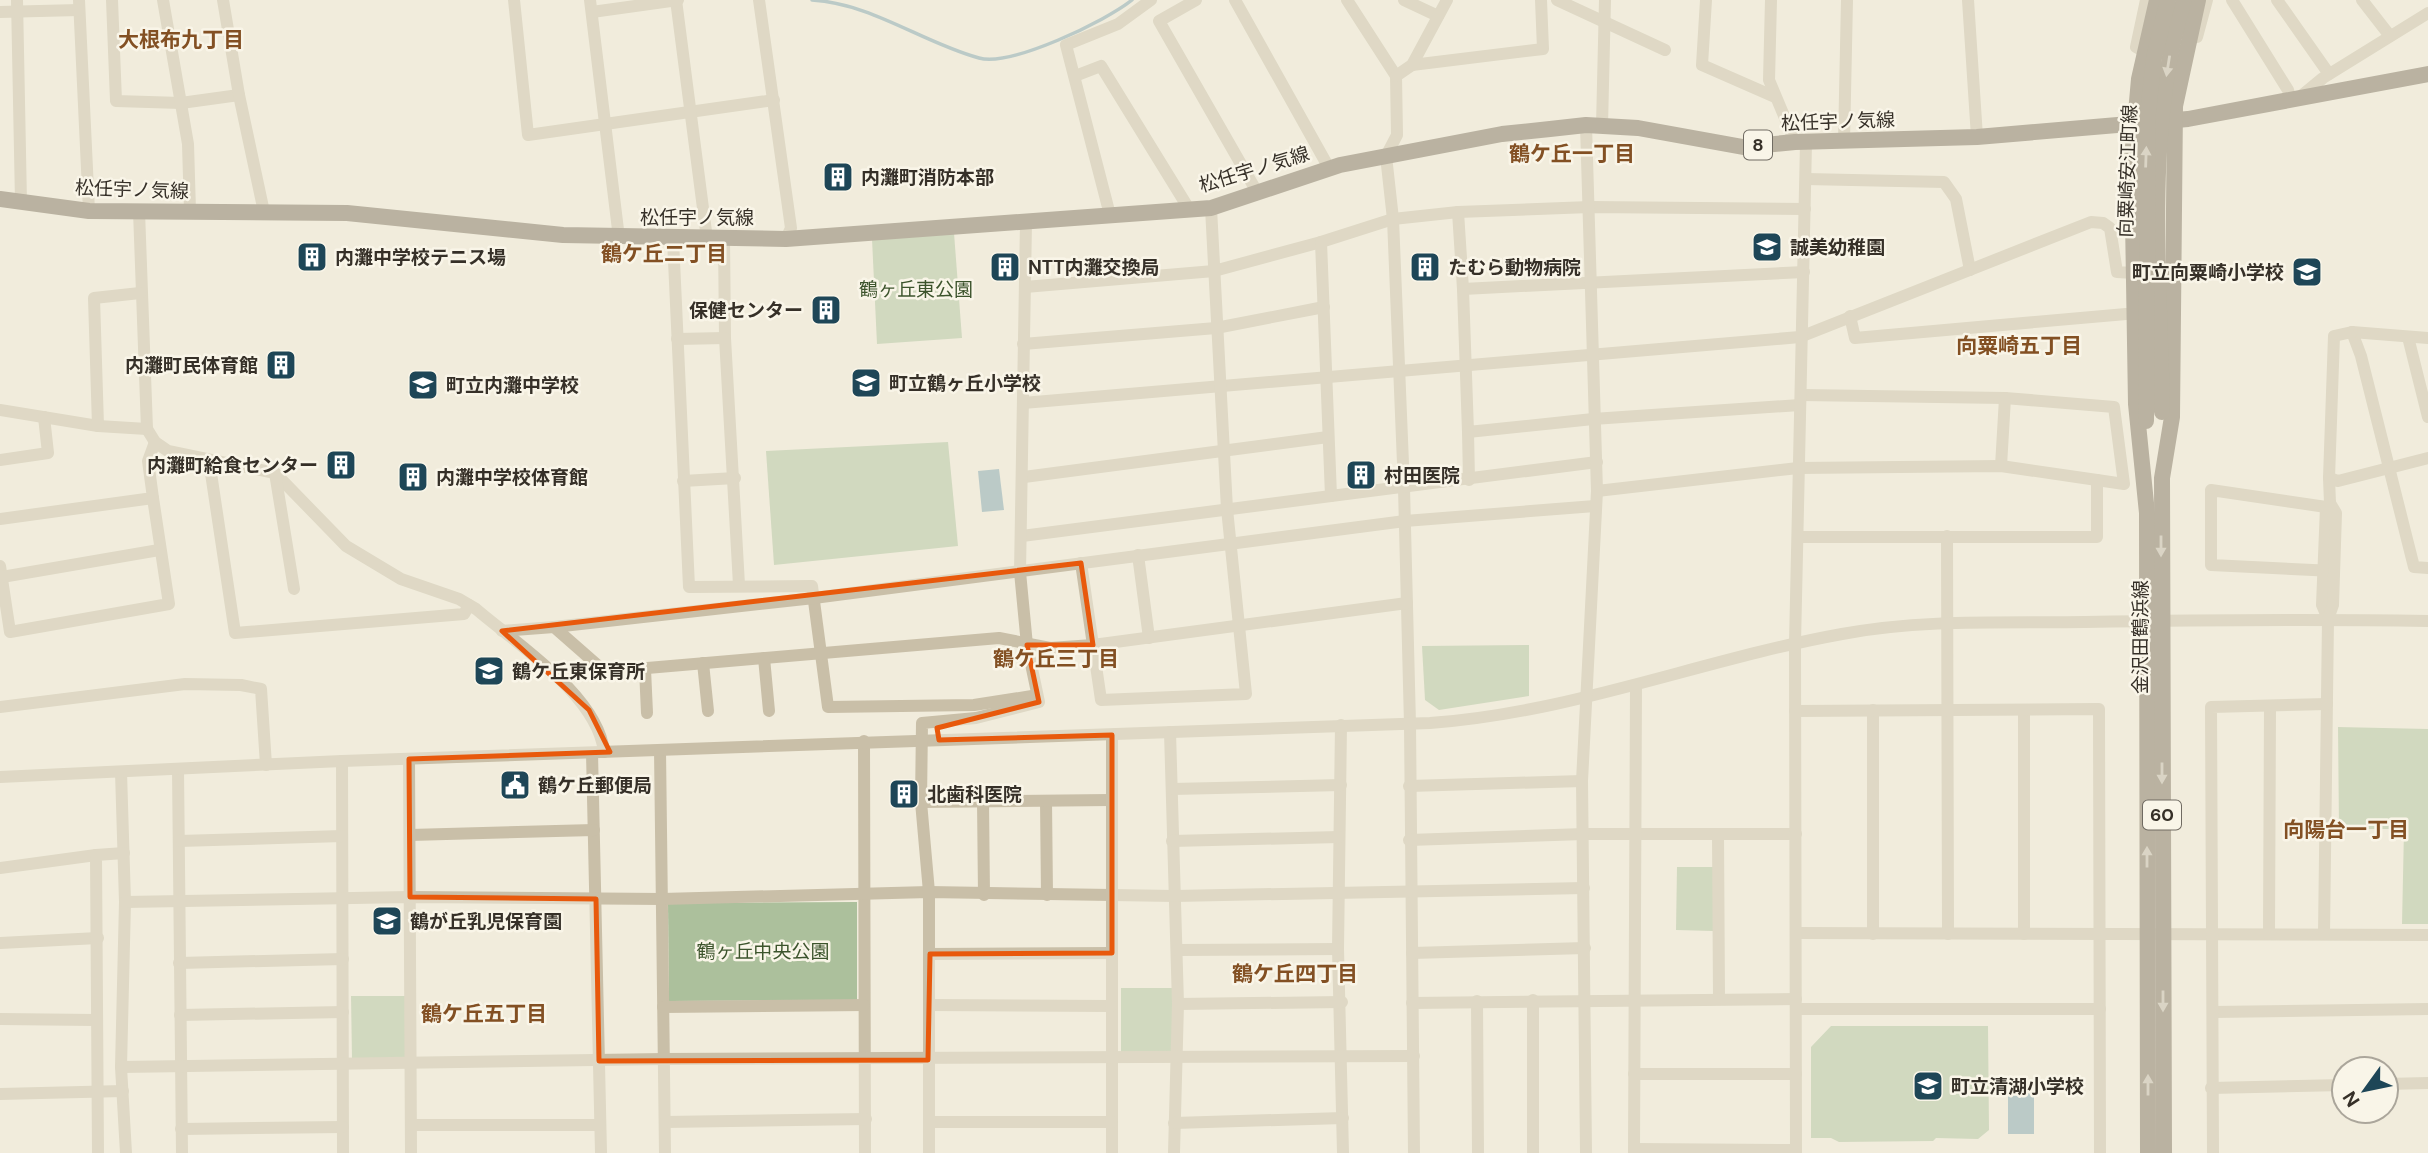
<svg xmlns="http://www.w3.org/2000/svg" width="2428" height="1153" font-family="'DM Sans','Noto Sans JP',sans-serif">
	<style>
		.green { fill: #acc09c }
		.water { fill: #7ba0ae }
		.lines { fill: none; stroke-linecap: round; stroke-linejoin: round }
		.stream { stroke: #7ba0ae; stroke-width: 3.5 }
		.minor { stroke: #c9bfa8; stroke-width: 12 }
		.major { stroke: #786b59; stroke-width: 16 }
		.major-bridge { stroke: #786b59; stroke-width: 16 }
		.oneway { fill: #bfb7a8 }
		.marked { fill: none; stroke: #e8590c; stroke-width: 5; stroke-linejoin: round }
		.labels { text-anchor: middle; stroke-width: 5; stroke-linejoin: round; paint-order: stroke }
		.shield { fill: #f9f5e8; stroke: #706b62; stroke-width: 2 }
		.shield-label { font-size: 18px; font-weight: bold; fill: #363028 }
		.street-label { font-size: 19px; fill: #363028; stroke: #f9f5e8 }
		.poi-label { font-size: 19px; font-weight: bold; fill: #363028; stroke: #f9f5e8; text-anchor: start }
		.park-label { font-size: 19px; fill: #3c542c; stroke: #f9f5e8 }
		.neighbourhood-label { font-size: 21px; font-weight: bold; fill: #835023; stroke: #f9f5e8 }
	</style>
	<rect width="100%" height="100%" fill="#f1ecdc"/>
	<g class="green">
		<path d="M954,233L962,338L877,344L872,239Z"/>
		<path d="M948,442L958,546L774,565L766,451Z"/>
		<path d="M1529,645V696L1439,710L1425,700L1422,646Z"/>
		<path d="M2338,727L2428,729V924H2402L2404,829H2339Z"/>
		<path d="M1677,867H1714L1713,931L1676,930Z"/>
		<path d="M857,902V1000L669,1001L668,903Z"/>
		<rect x="1121" y="988" width="52" height="64"/>
		<path d="M351,996H406L407,1058L352,1059Z"/>
		<path d="M1831,1026H1988L1989,1130L1978,1139L1936,1138L1933,1141L1839,1142L1831,1138H1811V1047Z"/>
	</g>
	<g class="water">
		<path d="M999,469L1004,510L982,512L978,471Z"/>
		<rect x="2008" y="1093" width="26" height="41"/>
	</g>
	<g class="lines">
		<path class="stream" d="M812,0C873,4 921,42 979,58C1011,67 1106,21 1132,0"/>
		<g class="minor">
			<path d="M17,0L21,202"/>
			<path d="M79,0L89,211"/>
			<path d="M112,0L116,101L181,103L239,95"/>
			<path d="M163,0L188,144L190,211"/>
			<path d="M223,0L239,95L264,212"/>
			<path d="M514,0L528,135L774,100"/>
			<path d="M590,0L619,238"/>
			<path d="M676,0L707,239"/>
			<path d="M759,0L791,228L786,239"/>
			<path d="M1196,0L1159,21L1257,192"/>
			<path d="M1235,0L1329,168"/>
			<path d="M1347,0L1396,76L1397,135L1386,156L1393,219L1404,488L1410,724L1414,1153"/>
			<path d="M1404,0L1438,16"/>
			<path d="M1557,0L1665,50"/>
			<path d="M1706,0L1702,65L1775,97"/>
			<path d="M1771,0L1769,80L1795,142"/>
			<path d="M1968,0L1977,137"/>
			<path d="M2232,0L2288,90L2291,100"/>
			<path d="M2277,0L2329,74"/>
			<path d="M2362,0L2390,36"/>
			<path d="M0,12L79,10"/>
			<path d="M592,12L678,0"/>
			<path d="M2197,37L2207,0"/>
			<path d="M2145,52L2136,47L2146,0"/>
			<path d="M1412,65L1543,49L1541,0"/>
			<path d="M1075,76L1101,66L1189,209"/>
			<path d="M1396,76L1412,65L1447,0"/>
			<path d="M2300,97L2323,78L2428,13"/>
			<path d="M1602,126L1605,0"/>
			<path d="M1844,142L1847,0"/>
			<path d="M1806,179L1944,182L1956,199L1970,270"/>
			<path d="M139,211L147,429L155,442L168,451L275,473L346,546L401,579L459,599L476,609C518,645 598,696 604,752"/>
			<path d="M1458,212L1463,289L1804,272"/>
			<path d="M1110,215L1066,45L1118,24L1151,0"/>
			<path d="M724,238L725,338L739,585"/>
			<path d="M673,239L689,587L812,586L828,707L974,705L1032,696"/>
			<path d="M1025,287L1214,271L1321,242"/>
			<path d="M1463,289L1468,432L1593,419L1800,405"/>
			<path d="M1850,316L1855,338L2126,314"/>
			<path d="M2408,337L2428,417"/>
			<path d="M2428,338L2352,332L2361,356L2414,567L2428,568"/>
			<path d="M677,339L725,338"/>
			<path d="M1023,344L1216,328L1324,307"/>
			<path d="M1801,395L2005,398L2114,407L2124,484L2097,480"/>
			<path d="M1023,403L1800,337L2091,222L2103,223L2110,228L2117,272L2134,273"/>
			<path d="M0,410L98,426L147,429"/>
			<path d="M98,426L94,298L140,293"/>
			<path d="M1468,432L1469,480"/>
			<path d="M0,460L48,453L44,417"/>
			<path d="M209,460L235,633L464,614L469,605"/>
			<path d="M2001,466L2005,398"/>
			<path d="M275,473L294,589"/>
			<path d="M1024,477L1328,437"/>
			<path d="M2329,478L2334,336L2352,332"/>
			<path d="M683,481L735,478"/>
			<path d="M1597,491L1798,468L2001,466L2097,480V537H1798"/>
			<path d="M1331,496L1597,462"/>
			<path d="M2330,503L2326,507L2211,490V565L2334,571"/>
			<path d="M2326,507L2322,605L2328,619"/>
			<path d="M0,519L153,498L148,461L155,442"/>
			<path d="M1022,536L1331,496L1321,242L1393,219L1458,212L1590,207L1805,209"/>
			<path d="M1947,536L1948,934"/>
			<path d="M1138,555L1149,638"/>
			<path d="M1081,563L1101,700L1246,694L1227,509L1211,208"/>
			<path d="M0,566L10,632L169,604L153,498"/>
			<path d="M2,577L159,550"/>
			<path d="M554,627L814,598L1405,521L1595,506"/>
			<path d="M502,631L554,627L603,670H624L999,638L1050,648L1093,645L1407,603"/>
			<path d="M764,658L769,711"/>
			<path d="M703,663L708,711"/>
			<path d="M645,669L647,713"/>
			<path d="M0,707L185,684L241,685L261,689L266,765"/>
			<path d="M1873,710V934"/>
			<path d="M2024,710V934"/>
			<path d="M1795,711L2099,709L2100,1153"/>
			<path d="M1341,725L1338,949L1343,1153"/>
			<path d="M1170,732L1178,1004L1174,1153"/>
			<path d="M1112,735V1153"/>
			<path d="M864,741L865,1153"/>
			<path d="M660,750L665,1153"/>
			<path d="M592,753L601,1153"/>
			<path d="M409,759L411,1153"/>
			<path d="M342,761L343,1153"/>
			<path d="M178,769L182,1153"/>
			<path d="M121,772L125,902L121,1067L126,1153"/>
			<path d="M0,777L342,761L1430,723C1571,713 1703,659 1842,634C1922,619 2004,623 2085,622C2199,620 2314,619 2428,621"/>
			<path d="M1409,786L1582,781"/>
			<path d="M1172,789L1341,785"/>
			<path d="M983,801L984,895"/>
			<path d="M1046,801L1047,895"/>
			<path d="M921,802L1110,800"/>
			<path d="M1718,834L1719,999"/>
			<path d="M410,835L594,830"/>
			<path d="M1409,840L1584,834H1796"/>
			<path d="M179,841L342,836"/>
			<path d="M1172,841L1339,837"/>
			<path d="M0,868L96,855"/>
			<path d="M125,902L410,897L662,899L929,892L1175,896L1584,888"/>
			<path d="M1796,933L2428,935"/>
			<path d="M2269,934L2270,706"/>
			<path d="M2324,934L2328,619L2333,605L2336,513L2330,503L2329,478L2338,481L2428,458"/>
			<path d="M0,943L98,938"/>
			<path d="M1177,950L1338,949"/>
			<path d="M1412,953L1585,948"/>
			<path d="M930,954L1112,953"/>
			<path d="M179,963L343,959"/>
			<path d="M1533,1000V1153"/>
			<path d="M1477,1001L1478,1153"/>
			<path d="M1412,1003L1796,999"/>
			<path d="M1178,1004L1342,1002"/>
			<path d="M929,1005L1111,1006"/>
			<path d="M663,1007L864,1005"/>
			<path d="M1796,1009H2100"/>
			<path d="M2213,1012L2428,1009"/>
			<path d="M180,1015L343,1012"/>
			<path d="M0,1019L95,1020"/>
			<path d="M121,1067L664,1059L1414,1056"/>
			<path d="M1634,1074H1796"/>
			<path d="M2386,1084L2428,1083"/>
			<path d="M2211,1088L2344,1085"/>
			<path d="M0,1094L123,1091"/>
			<path d="M665,1122L866,1119"/>
			<path d="M929,1122H1112"/>
			<path d="M1174,1123L1343,1118"/>
			<path d="M411,1125H600"/>
			<path d="M181,1129L343,1127"/>
			<path d="M1634,1149L1796,1150"/>
			<path d="M98,1153L96,855L124,853"/>
			<path d="M929,1153V892L921,802L922,723L976,718L1039,702L1027,645L1020,572L1026,222"/>
			<path d="M1586,1153L1582,781L1597,491L1586,125"/>
			<path d="M1634,1153L1636,685"/>
			<path d="M1796,1153L1795,644L1806,143"/>
			<path d="M2213,1153L2211,707L2327,704"/>
		</g>
		<g class="major">
			<path d="M0,199L89,211L347,213L563,235L786,239L1211,208L1340,165L1502,134L1550,129L1586,125L1638,128L1743,147L1795,142L1977,137L2188,119L2428,74"/>
			<path d="M2148,1153L2147,513L2136,404L2132,158L2139,79L2157,0"/>
			<path d="M2164,1153L2162,478L2172,417L2175,106L2198,0"/>
		</g>
		<g class="major-bridge">
			<path d="M2162,412C2160,279 2144,128 2184,0"/>
			<path d="M2146,421L2148,113L2154,58L2168,0"/>
		</g>
	</g>
	<defs><path id="oneway-solid" d="M-6-.8H1V-3.2L6.5 0L1 3.2V.8H-6Z" transform="scale(1.75)"/></defs>
	<g class="oneway">
		<use href="#oneway-solid" transform="translate(2168 66) rotate(99)"/>
		<use href="#oneway-solid" transform="translate(2146 157) rotate(-88)"/>
		<use href="#oneway-solid" transform="translate(2161 546) rotate(90)"/>
		<use href="#oneway-solid" transform="translate(2162 773) rotate(90)"/>
		<use href="#oneway-solid" transform="translate(2147 857) rotate(-90)"/>
		<use href="#oneway-solid" transform="translate(2163 1001) rotate(90)"/>
		<use href="#oneway-solid" transform="translate(2148 1085) rotate(-90)"/>
	</g>
	<path d="M0 0H2428V1153H0ZM1081,563L1093,645H1027L1039,702L937,728L939,740L1112,735V953L930,954L928,1060L599,1061L596,899L410,897L409,759L610,752L589,710L502,631Z" fill="#f1ecdc" fill-opacity=".55" fill-rule="evenodd"/>
	<path class="marked" d="M1081,563L1093,645H1027L1039,702L937,728L939,740L1112,735V953L930,954L928,1060L599,1061L596,899L410,897L409,759L610,752L589,710L502,631Z"/>
	<defs>
		<g id="building-square" transform="scale(1.575)"><rect x="-9" y="-9" width="18" height="18" rx="4" fill="#1e4657" stroke="#f9f5e8"/><path d="M-4-6H4V6H1V3H-1V6H-4ZM-2.5-4.3h1.7v1.8h-1.7ZM.8-4.3h1.7v1.8H.8ZM-2.5-1h1.7V.8h-1.7ZM.8-1h1.7V.8H.8Z" fill="#fff"/></g>
		<g id="school-square" transform="scale(1.575)"><rect x="-9" y="-9" width="18" height="18" rx="4" fill="#1e4657" stroke="#f9f5e8"/><path d="M0-5L7-2L0 1L-7-2ZM-4 1L0 2.5L4 1V4Q0 6-4 4Z" fill="#fff"/></g>
		<g id="civic-square" transform="scale(1.575)"><rect x="-9" y="-9" width="18" height="18" rx="4" fill="#1e4657" stroke="#f9f5e8"/><path d="M-.6-6.5H3V-4.5H.6V-3L4-1V1h2V6H-6V1h2V-1L-.6-3ZM-1.2 2.5V6h2.4V2.5Z" fill="#fff"/></g>
	</defs>
	<g fill-rule="evenodd">
		<use href="#building-square" x="838" y="177"/>
		<use href="#school-square" x="1767" y="247"/>
		<use href="#building-square" x="312" y="257"/>
		<use href="#building-square" x="1005" y="267"/>
		<use href="#building-square" x="1425" y="267"/>
		<use href="#school-square" x="2307" y="272"/>
		<use href="#building-square" x="826" y="310"/>
		<use href="#building-square" x="281" y="365"/>
		<use href="#school-square" x="866" y="383"/>
		<use href="#school-square" x="423" y="385"/>
		<use href="#building-square" x="341" y="465"/>
		<use href="#building-square" x="1361" y="475"/>
		<use href="#building-square" x="413" y="477"/>
		<use href="#school-square" x="489" y="671"/>
		<use href="#civic-square" x="515" y="785"/>
		<use href="#building-square" x="904" y="794"/>
		<use href="#school-square" x="387" y="921"/>
		<use href="#school-square" x="1928" y="1086"/>
	</g>
	<g class="labels">
		<g class="shield">
			<rect x="1744" y="130.5" width="28" height="29" rx="5"/>
			<rect x="2143" y="800.5" width="38" height="29" rx="5"/>
		</g>
		<g class="shield-label">
			<text x="1758" y="151">8</text>
			<text x="2162" y="821">60</text>
		</g>
		<g class="street-label">
			<text transform="translate(1838 121) rotate(-2)" y="7">松任宇ノ気線</text>
			<text transform="translate(1254 169) rotate(-17)" y="7">松任宇ノ気線</text>
			<text transform="translate(2127 171) rotate(-88)" y="7">向粟崎安江町線</text>
			<text transform="translate(132 189) rotate(2)" y="7">松任宇ノ気線</text>
			<text x="697" y="224">松任宇ノ気線</text>
			<text transform="translate(2140 637) rotate(-90)" y="7">金沢田鶴浜線</text>
		</g>
		<g class="poi-label">
			<text x="861" y="184">内灘町消防本部</text>
			<text x="1790" y="254">誠美幼稚園</text>
			<text x="335" y="264">内灘中学校テニス場</text>
			<text x="1028" y="274">NTT内灘交換局</text>
			<text x="1448" y="274">たむら動物病院</text>
			<text x="2284" y="279" text-anchor="end">町立向粟崎小学校</text>
			<text x="803" y="317" text-anchor="end">保健センター</text>
			<text x="258" y="372" text-anchor="end">内灘町民体育館</text>
			<text x="889" y="390">町立鶴ヶ丘小学校</text>
			<text x="446" y="392">町立内灘中学校</text>
			<text x="318" y="472" text-anchor="end">内灘町給食センター</text>
			<text x="1384" y="482">村田医院</text>
			<text x="436" y="484">内灘中学校体育館</text>
			<text x="512" y="678">鶴ケ丘東保育所</text>
			<text x="538" y="792">鶴ケ丘郵便局</text>
			<text x="927" y="801">北歯科医院</text>
			<text x="410" y="928">鶴が丘乳児保育園</text>
			<text x="1951" y="1093">町立清湖小学校</text>
		</g>
		<g class="park-label">
			<text x="916" y="296">鶴ヶ丘東公園</text>
			<text x="763" y="958">鶴ヶ丘中央公園</text>
		</g>
		<g class="neighbourhood-label">
			<text x="181" y="47">大根布九丁目</text>
			<text x="1572" y="161">鶴ケ丘一丁目</text>
			<text x="664" y="261">鶴ケ丘二丁目</text>
			<text x="2019" y="353">向粟崎五丁目</text>
			<text x="1056" y="666">鶴ケ丘三丁目</text>
			<text x="2346" y="837">向陽台一丁目</text>
			<text x="1295" y="981">鶴ケ丘四丁目</text>
			<text x="484" y="1021">鶴ケ丘五丁目</text>
		</g>
	</g>
	<g transform="translate(2365 1090) rotate(237)"><circle r="33" fill="#f9f5e8" stroke="#aba69b" stroke-width="2"/>
	<path d="M0-5L12 26L0 18L-12 26Z" fill="#1e4657"/>
	<text y="-10" font-size="19" font-weight="bold" text-anchor="middle" fill="#363028">N</text>
	</g>
</svg>
